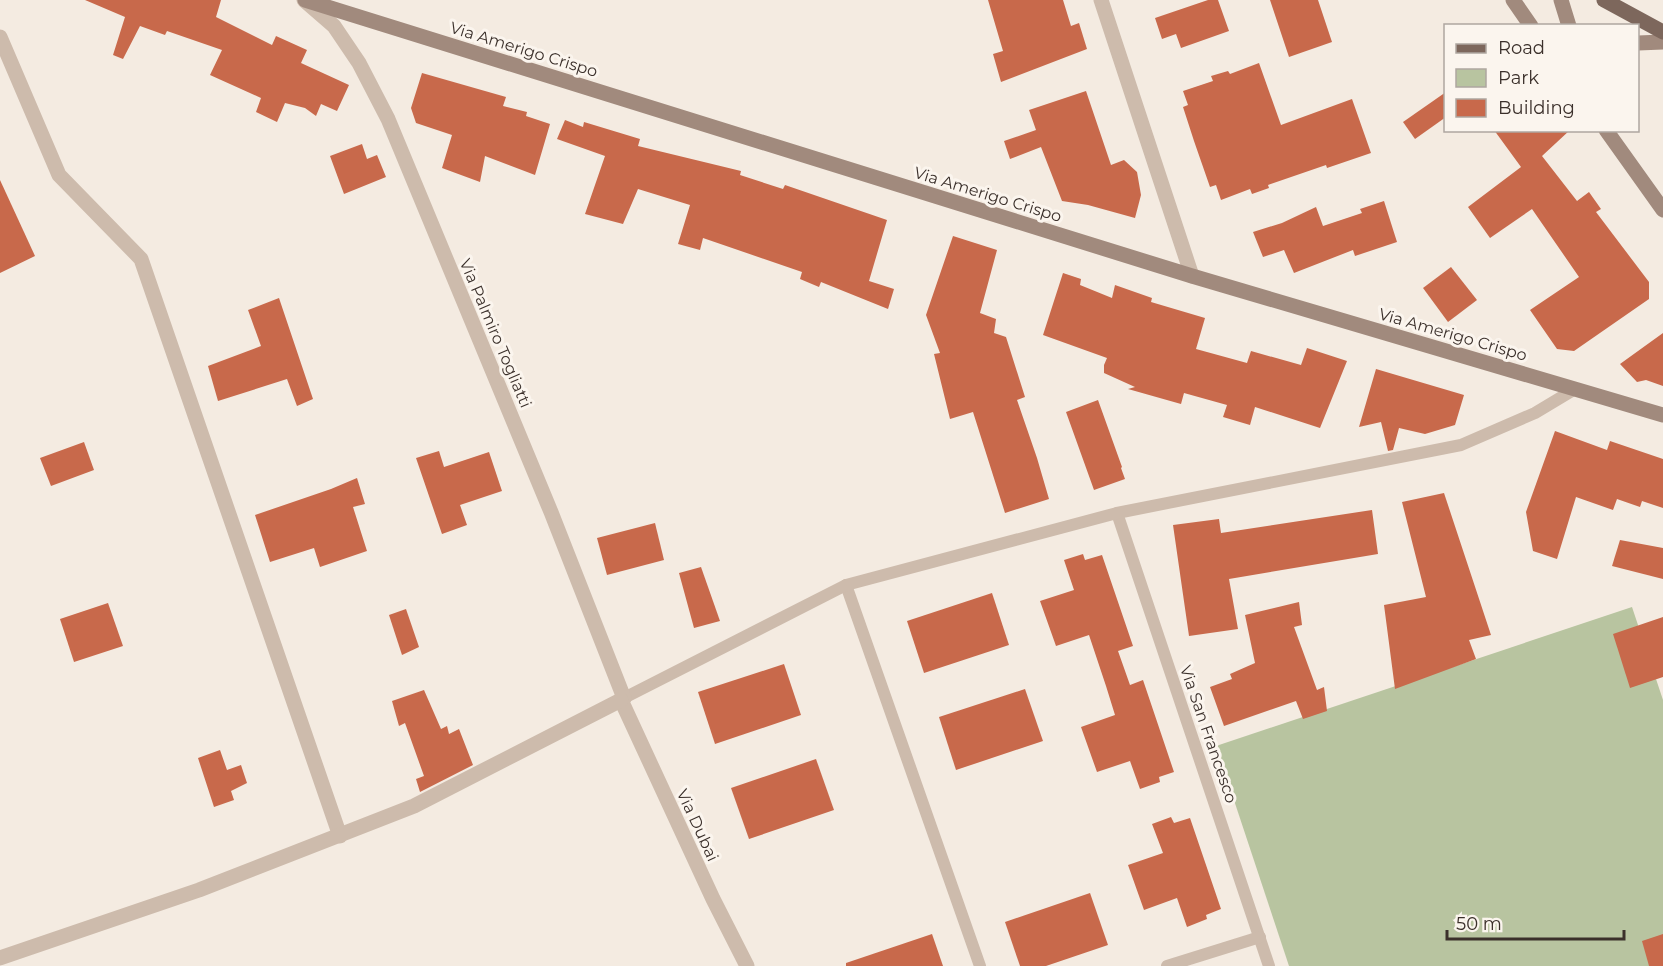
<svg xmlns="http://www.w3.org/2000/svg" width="1663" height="966" font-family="Montserrat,sans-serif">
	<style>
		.green { fill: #b8c4a0 }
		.building { fill: #c8694b }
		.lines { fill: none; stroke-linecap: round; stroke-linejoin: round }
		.lane { stroke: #cdbbac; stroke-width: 12 }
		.street { stroke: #cdbbac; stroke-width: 15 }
		.secondary { stroke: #a18a7d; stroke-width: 15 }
		.primary { stroke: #7d675c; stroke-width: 15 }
		.labels { text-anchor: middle; stroke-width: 6; stroke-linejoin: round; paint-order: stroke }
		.street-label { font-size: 16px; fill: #3b302b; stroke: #fbf5ee }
	</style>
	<rect width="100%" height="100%" fill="#f4ebe1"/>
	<path class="green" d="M1632,607L1663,700V966H1289L1216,746Z"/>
	<g class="building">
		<path d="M85,0H221L216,17L272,45L276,36L307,50L301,63L349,85L337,111L321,104L316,116L305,108L285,103L277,122L256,112L261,98L210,75L222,50L167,31L165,35L140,26L123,59L113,55L125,17Z"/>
		<path d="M988,0H1063L1071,26L1079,23L1087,49L1001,82L993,54L1003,51Z"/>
		<path d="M1208,0H1218L1229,31L1181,48L1176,34L1162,39L1155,18Z"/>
		<path d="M1270,0H1318L1332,42L1289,57Z"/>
		<path d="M1259,63L1281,125L1352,99L1371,153L1327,168L1326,165L1268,185L1269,188L1252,194L1250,189L1221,200L1216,185L1210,187L1194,141L1183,107L1188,105L1183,91L1213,81L1211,76L1228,71L1230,74Z"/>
		<path d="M422,73L506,97L503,106L527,112L526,116L550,124L535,175L485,156L480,182L442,168L452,135L416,123L411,108Z"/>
		<path d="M1086,91L1111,165L1124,160L1137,172L1141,195L1135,218L1088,205L1062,201L1041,147L1010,159L1004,141L1036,130L1029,110Z"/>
		<path d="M1446,92V117L1415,139L1403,122Z"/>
		<path d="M565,120L583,127L584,122L640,139L638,146L741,171L740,175L783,189L785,185L887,220L869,281L894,289L888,309L821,282L819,287L800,279L802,272L703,238L700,250L678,244L690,205L638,189L623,224L585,214L605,156L557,139Z"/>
		<path d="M1494,130H1570L1542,156L1577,201L1589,192L1601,209L1596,212L1649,282V299L1574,351L1557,349L1530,310L1579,277L1532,209L1490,238L1468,207L1521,167Z"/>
		<path d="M362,144L367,159L377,155L386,177L344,194L330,156Z"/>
		<path d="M0,180L35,256L0,273Z"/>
		<path d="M1384,201L1397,242L1355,256L1353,250L1294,273L1284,250L1263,257L1253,232L1282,223L1316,207L1323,226L1362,213L1360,209Z"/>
		<path d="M953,236L997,250L980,313L996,319L994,333L1006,337L1025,397L1017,400L1037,458L1049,499L1005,513L973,412L950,419L934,354L940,353L926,315Z"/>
		<path d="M1451,267L1477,300L1448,322L1423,288Z"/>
		<path d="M1063,273L1081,279L1080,285L1112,298L1115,285L1152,298L1151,302L1205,318L1196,349L1247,363L1251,351L1301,365L1307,348L1347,361L1320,428L1255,407L1250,425L1223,417L1227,405L1184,393L1181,404L1128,389L1135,387L1104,373V365L1107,358L1043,335Z"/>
		<path d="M279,298L313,399L297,406L287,379L218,401L208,366L261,346L248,310Z"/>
		<path d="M1663,333V386L1646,380L1637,382L1620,364Z"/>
		<path d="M1376,369L1464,395L1455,425L1425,434L1399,428L1393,450L1388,451L1381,422L1359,427Z"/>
		<path d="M1098,400L1122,467L1121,468L1125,479L1094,490L1066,412Z"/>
		<path d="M1555,431L1607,450L1610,441L1663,459V508L1642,501L1640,507L1617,499L1613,510L1576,497L1557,559L1533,551L1526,512Z"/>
		<path d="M84,442L94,470L51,486L40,458Z"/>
		<path d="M439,451L444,467L489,452L502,491L460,505L467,525L442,534L416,458Z"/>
		<path d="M357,478L365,504L353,507L367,551L320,567L314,548L270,562L255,515L331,489Z"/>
		<path d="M1444,493L1491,635L1469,640L1476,659L1395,689L1384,605L1426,597L1402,502Z"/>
		<path d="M1372,510L1378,554L1229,579L1238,629L1189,636L1173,525L1219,519L1221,533Z"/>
		<path d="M655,523L664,560L607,575L597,538Z"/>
		<path d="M1620,540L1663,548V579L1612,566Z"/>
		<path d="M1083,554L1085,560L1102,555L1133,646L1118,651L1130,685L1143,680L1174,772L1159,777L1160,782L1140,789L1130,761L1097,772L1081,727L1115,715L1106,686L1089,635L1056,646L1040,601L1074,590L1064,560Z"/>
		<path d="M701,567L720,621L694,628L679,573Z"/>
		<path d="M992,593L1009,645L924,673L907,621Z"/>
		<path d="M1299,602L1302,625L1294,627L1317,690L1324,687L1327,711L1303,719L1296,701L1224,726L1210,687L1232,679L1230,674L1255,663L1245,615Z"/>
		<path d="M108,603L123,646L74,662L60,619Z"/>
		<path d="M406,609L419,647L402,655L389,615Z"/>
		<path d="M1663,617V677L1630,688L1613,634Z"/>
		<path d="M784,664L801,715L715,744L698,692Z"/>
		<path d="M1025,689L1043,741L956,770L939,717Z"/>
		<path d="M424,690L441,729L447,726L449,734L459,729L473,765L420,792L416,779L424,776L405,723L399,726L392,701Z"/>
		<path d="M220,750L227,770L241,765L247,783L231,791L234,800L214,807L198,758Z"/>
		<path d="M816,759L834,810L749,839L731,788Z"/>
		<path d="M1171,817L1174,823L1190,818L1221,909L1206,915L1207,919L1187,927L1177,898L1144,910L1128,865L1163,853L1152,824Z"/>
		<path d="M1090,893L1108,945L1046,966H1020L1005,922Z"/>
		<path d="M932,934L943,966H846V963Z"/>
		<path d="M1663,934V966H1649L1642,941Z"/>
	</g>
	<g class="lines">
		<g class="lane">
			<path d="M1117,513L1269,966"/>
			<path d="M846,585L980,966"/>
			<path d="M624,698L846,585L1117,513L1461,445L1535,413L1575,389"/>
			<path d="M1167,966L1260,937"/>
		</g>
		<g class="street">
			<path d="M304,0L334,26L359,63L388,119L551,512L624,698L621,700L713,899L747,966"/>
			<path d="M1101,0L1192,276"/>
			<path d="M0,37L59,175L141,259L340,836"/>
			<path d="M0,958L199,890L414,806L621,700"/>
		</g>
		<g class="secondary">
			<path d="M305,0L1192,276L1663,415"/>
			<path d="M1513,0L1531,26"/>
			<path d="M1561,0L1569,26"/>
			<path d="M1638,43L1663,42"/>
			<path d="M1606,130L1663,210"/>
		</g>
		<path class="primary" d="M1604,0L1663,32"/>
	</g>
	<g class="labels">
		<g class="street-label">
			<text transform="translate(524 49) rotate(17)" y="6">Via Amerigo Crispo</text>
			<text transform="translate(988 194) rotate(17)" y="6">Via Amerigo Crispo</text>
			<text transform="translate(496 333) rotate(67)" y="6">Via Palmiro Togliatti</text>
			<text transform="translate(1453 334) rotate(16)" y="6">Via Amerigo Crispo</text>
			<text transform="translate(1209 734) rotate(71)" y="6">Via San Francesco</text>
			<text transform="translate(698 825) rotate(65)" y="6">Via Dubai</text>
		</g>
	</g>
	<rect x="1444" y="24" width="195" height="108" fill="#fbf5ee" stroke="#aea6a0" stroke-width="1.5"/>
	<rect x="1456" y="44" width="30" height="9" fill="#7d675c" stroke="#aea6a0" stroke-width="1.5"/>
	<text x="1498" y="54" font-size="18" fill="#3b302b">Road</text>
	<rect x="1456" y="69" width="30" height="18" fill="#b8c4a0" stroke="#aea6a0" stroke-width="1.5"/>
	<text x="1498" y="84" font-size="18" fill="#3b302b">Park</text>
	<rect x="1456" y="99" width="30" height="18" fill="#c8694b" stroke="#aea6a0" stroke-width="1.5"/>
	<text x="1498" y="114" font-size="18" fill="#3b302b">Building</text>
	<path d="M1447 930v9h177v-9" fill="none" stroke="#3b302b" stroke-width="3"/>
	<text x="1456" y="930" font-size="18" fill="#3b302b" stroke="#fbf5ee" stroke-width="4.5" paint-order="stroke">50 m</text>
</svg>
